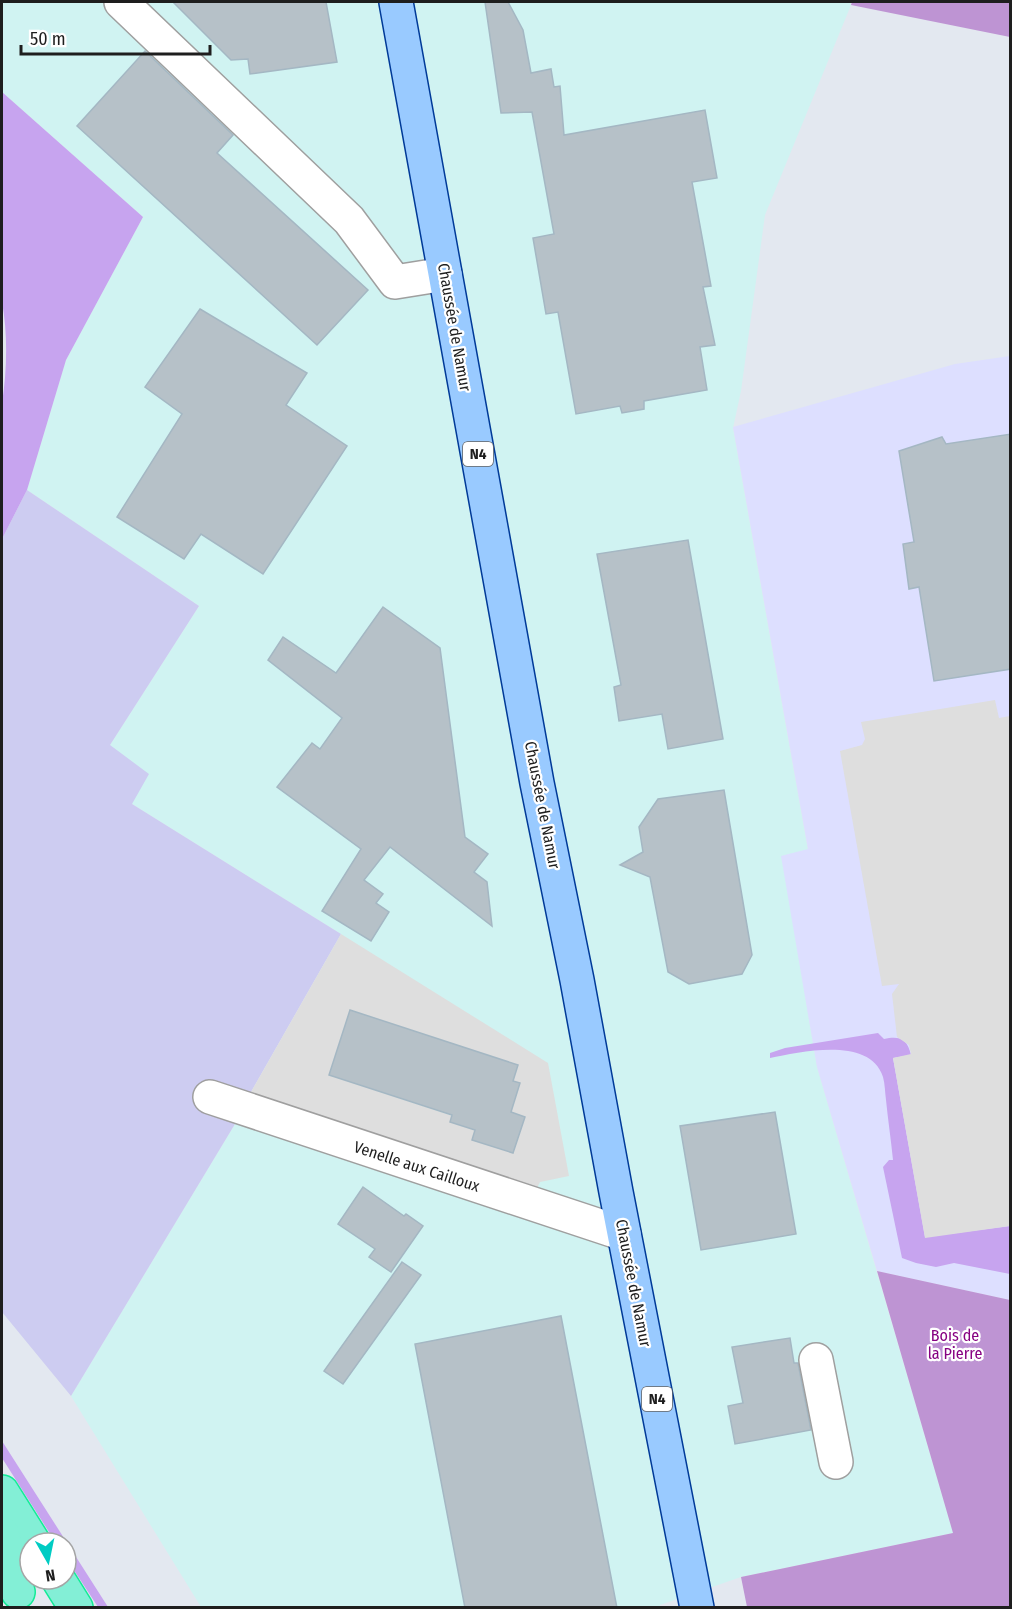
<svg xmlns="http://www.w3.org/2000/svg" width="1012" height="1609" font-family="'Fira Sans Condensed',sans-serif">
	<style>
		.commercial { fill: #d0f3f2 }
		.education { fill: #dddfff }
		.farmland { fill: #cdccf1 }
		.grass { fill: #c7a4ef }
		.forest { fill: #be94d3 }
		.parking { fill: #dedede; fill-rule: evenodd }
		.building { fill: #b6c1c8; stroke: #a4b7c3; stroke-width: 1.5 }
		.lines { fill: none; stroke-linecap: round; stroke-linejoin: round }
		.minor-casing { stroke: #9f9f9f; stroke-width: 36 }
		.major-casing { stroke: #003a98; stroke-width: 36 }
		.highway-casing { stroke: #13eb97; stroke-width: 36 }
		.minor { stroke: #fff; stroke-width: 33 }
		.major { stroke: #99caff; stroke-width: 33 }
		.highway { stroke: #83efd6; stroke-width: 33 }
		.labels { text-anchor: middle; stroke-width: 4.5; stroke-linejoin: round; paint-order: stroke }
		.shield { fill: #fff; stroke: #626262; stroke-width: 1.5 }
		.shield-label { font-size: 15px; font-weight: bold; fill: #1e1e1e }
		.street-label { font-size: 16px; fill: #1e1e1e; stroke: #fff }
		.park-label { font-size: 16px; fill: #870182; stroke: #fff }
	</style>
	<rect width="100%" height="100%" fill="#e3e8f0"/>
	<path class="commercial" d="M2,2H850L851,5L765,215L741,391L733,428L808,850L782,856L817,1067L953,1533L741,1577L660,1605V1607H201L71,1396L241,1114L341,934L132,804L110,745L199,606L27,490L66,360L143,217L2,92Z"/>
	<path class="education" d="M1010,356V1300L877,1271L817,1067L781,856L808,849L733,427L955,364Z"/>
	<path class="farmland" d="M27,490L199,606L110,745L149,774L132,804L341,934L247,1099L241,1114L71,1396L2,1312V539Z"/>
	<g class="grass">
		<path d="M2,92L143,217L66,360L27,490L2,539V403C7,371 8,334 2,302Z"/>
		<path d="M878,1033L884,1039C899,1036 907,1038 911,1055L893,1058L925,1237L1010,1226V1274L954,1263L936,1267L916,1263L902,1258L883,1167L889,1160H893C891,1140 888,1120 886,1100C885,1093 885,1084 883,1077C870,1036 801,1052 770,1058V1053L785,1048Z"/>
		<path d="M2,1441L108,1607H98L66,1558V1543H56L2,1458Z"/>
	</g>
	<g class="forest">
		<path d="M852,2H1010V37L851,5Z"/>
		<path d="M877,1271L1010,1300V1607H747L741,1577L953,1533Z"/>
	</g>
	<g class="parking">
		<path d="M995,700L999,718L1010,716V1226L925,1238L893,1058L911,1054L909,1045L897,1037L892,994L899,984L882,986L840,751L862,745L865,739L861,722Z"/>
		<path d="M341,934L548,1063L569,1176L540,1182L535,1192L247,1099ZM350,1010L518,1065L513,1081L520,1084L511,1112L525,1117L477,1124L329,1075Z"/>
	</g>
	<g class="building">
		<path d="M173,2H326L337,62L250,74L248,59L231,60Z"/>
		<path d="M485,2H508L523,30L531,73L551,69L554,87L560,86L564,135L705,110L717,178L692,182L711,286L703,287L715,345L700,347L707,390L644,401V409L622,413L620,406L576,414L558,312L546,314L533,238L554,234L532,112L501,113Z"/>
		<path d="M145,51L233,135L217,153L368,290L317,345L77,126Z"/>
		<path d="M200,309L307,373L286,405L347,446L263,574L201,534L184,559L117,517L182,414L145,387Z"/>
		<path d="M1011,434V669L934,681L919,587L909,589L903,544L914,542L899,451L942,437L946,444Z"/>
		<path d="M688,540L723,739L668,749L662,714L619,721L614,687L621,685L597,554Z"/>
		<path d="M383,607L440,648L465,837L488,854L474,872L487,882L492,926L390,847L364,880L383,894L376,903L389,912L371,941L322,911L361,849L277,787L312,743L320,749L342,718L268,660L283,637L336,673Z"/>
		<path d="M724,790L752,955L742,974L689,984L668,972L650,877L620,865L643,852L639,827L658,799Z"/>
		<path d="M350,1010L518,1065L513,1081L520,1083L511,1112L525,1117L513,1153L472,1140L475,1130L450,1122L452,1115L329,1075Z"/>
		<path d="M775,1112L796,1234L701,1250L680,1126Z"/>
		<path d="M363,1187L404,1216L406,1214L423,1226L391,1272L369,1257L375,1249L338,1224Z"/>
		<path d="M402,1262L421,1275L343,1384L324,1371Z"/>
		<path d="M561,1316L617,1608H465L415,1344Z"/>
		<path d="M790,1338L794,1363H798L811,1430L735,1444L728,1406L743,1403L732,1347Z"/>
	</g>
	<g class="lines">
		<g class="minor-casing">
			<g id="minor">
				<path d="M121,2L349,220L395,282L445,274"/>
				<path d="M210,1097L624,1234"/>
				<path d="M816,1360L836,1462"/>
			</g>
		</g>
		<g class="major-casing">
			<path id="major" d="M396,2L537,783L577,980L616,1192L697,1608"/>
		</g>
		<g class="highway-casing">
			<g id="highway">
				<path d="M2,1492L34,1543"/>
				<path d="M2,1533L18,1592"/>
				<path d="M58,1579L76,1608"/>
			</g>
		</g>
		<use href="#minor" class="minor"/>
		<use href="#major" class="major"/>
		<use href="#highway" class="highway"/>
	</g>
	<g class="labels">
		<g class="shield">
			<rect x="463" y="442" width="30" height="24" rx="4.5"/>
			<rect x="642" y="1387" width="30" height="24" rx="4.5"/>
		</g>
		<g class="shield-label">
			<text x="478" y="459">N4</text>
			<text x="657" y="1404">N4</text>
		</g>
		<g class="street-label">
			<text transform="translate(455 327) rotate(80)" y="6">Chaussée de Namur</text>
			<text transform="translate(543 805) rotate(79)" y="6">Chaussée de Namur</text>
			<text transform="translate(417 1166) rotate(18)" y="6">Venelle aux Cailloux</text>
			<text transform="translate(634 1283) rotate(79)" y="6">Chaussée de Namur</text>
		</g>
		<g class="park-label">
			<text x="955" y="1341">Bois de<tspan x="955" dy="18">la Pierre</tspan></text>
		</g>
	</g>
	<rect width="1012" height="1609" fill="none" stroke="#1e1e1e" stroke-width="6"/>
	<g transform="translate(48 1561) rotate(171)"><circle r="28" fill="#ffffff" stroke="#a5a5a5" stroke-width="1.5"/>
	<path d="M0-4.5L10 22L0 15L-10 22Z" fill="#00ccc3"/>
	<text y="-9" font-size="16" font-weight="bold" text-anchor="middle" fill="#1e1e1e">N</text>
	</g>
	<path d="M21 45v9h189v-9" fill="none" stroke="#1e1e1e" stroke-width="3"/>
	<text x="30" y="45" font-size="18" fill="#1e1e1e" stroke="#ffffff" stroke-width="4.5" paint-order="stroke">50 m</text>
</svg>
